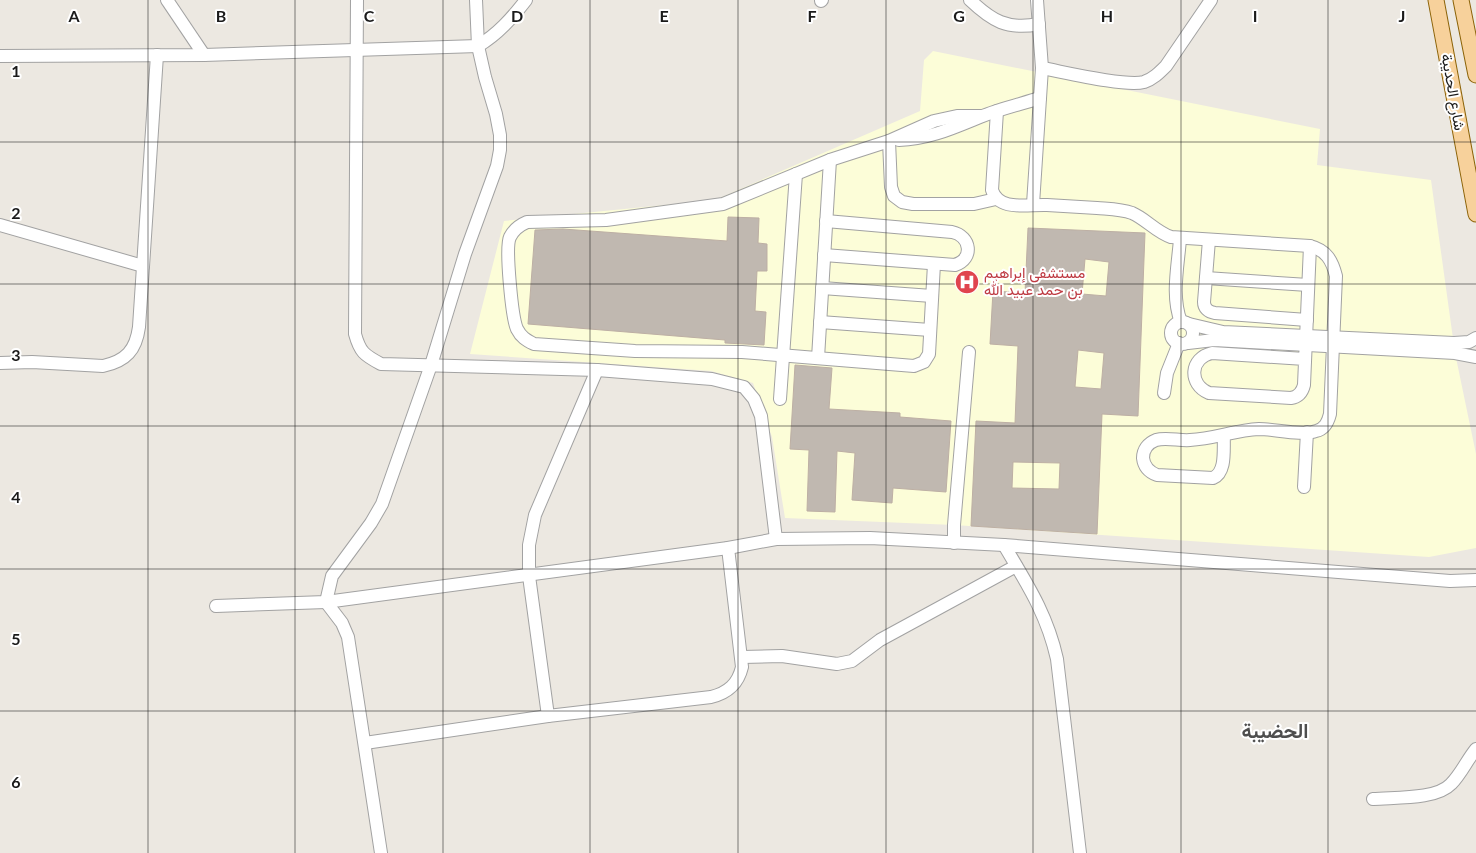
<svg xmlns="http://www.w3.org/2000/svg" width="1476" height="853" font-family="Lato,Vazirmatn,sans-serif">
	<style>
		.education { fill: #fcfdd8 }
		.building { fill: #c0b8b0; stroke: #bdafa4; fill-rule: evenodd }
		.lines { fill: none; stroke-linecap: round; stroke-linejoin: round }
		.minor-casing { stroke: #a2a2a2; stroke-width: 14 }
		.major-casing { stroke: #8b6207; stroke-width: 17 }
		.minor { stroke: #fff; stroke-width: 12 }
		.major { stroke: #f7d19b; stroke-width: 15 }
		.grid { fill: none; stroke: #1b1b1b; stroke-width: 1; stroke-opacity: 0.55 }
		.labels { text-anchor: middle; stroke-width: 4; stroke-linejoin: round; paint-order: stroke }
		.street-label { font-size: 15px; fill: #1b1b1b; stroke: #fff }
		.health-label { font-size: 15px; fill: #be3a42; stroke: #fff; text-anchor: start }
		.district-label { font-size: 20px; font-weight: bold; fill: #4e4e4e; stroke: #fff }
		.grid-label { font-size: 16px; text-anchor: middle; font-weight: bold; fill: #1b1b1b; stroke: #fff; stroke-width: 4; stroke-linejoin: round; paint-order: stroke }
	</style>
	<rect width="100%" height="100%" fill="#ece8e1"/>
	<path class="education" d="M933,51L1320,129L1317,165L1431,180L1455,353L1476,454V548L1429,557L954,525L785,518L772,437L753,383L711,371L470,354L504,221L715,200L920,111L924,60Z"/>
	<g class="building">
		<path d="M728,217L759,218L758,243L767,244V271H757L755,311L766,312L764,345L725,343V340L528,324L535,230L563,229L727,241Z"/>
		<path d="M1028,228L1145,233L1138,416L1102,414L1097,534L971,526L976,421L1015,423L1018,346L990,344L993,291L1025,293ZM1085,259L1109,262L1106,296L1082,294ZM1078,350L1104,353L1101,389L1075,387ZM1013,462L1060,463L1059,489L1012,488Z"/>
		<path d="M795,365L832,368L829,409L900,413V417L951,421L946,492L893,488L892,503L852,500L855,453L837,451L835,512L807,511L809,450L790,449Z"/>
	</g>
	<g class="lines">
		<g class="minor-casing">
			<g id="minor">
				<path d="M167,0L204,55"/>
				<path d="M357,0L355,334C360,352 364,355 381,364L597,370L712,379L744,387L754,399L761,416L776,539"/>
				<path d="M970,0C992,21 1007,30 1039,24"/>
				<path d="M821,1L822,0"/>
				<path d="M0,56L204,55L478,46C498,34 512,18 526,0"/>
				<path d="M1042,68C1064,72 1125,87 1144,82C1153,79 1159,73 1166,66L1211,0"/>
				<path d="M997,111L992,190C999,212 1028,204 1047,205C1063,206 1080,207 1097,208C1108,209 1121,209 1132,213C1146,219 1156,232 1171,237L1310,246C1326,250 1332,260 1336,276L1330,414C1328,422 1325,429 1316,431C1303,436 1274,429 1259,429C1235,430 1214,439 1190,440C1180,441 1166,437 1156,440C1148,443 1143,450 1143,458C1144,467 1149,472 1157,475L1213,478C1227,472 1223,448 1224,435"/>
				<path d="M899,140C929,139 953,128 980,117C999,109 1021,104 1040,98"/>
				<path d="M889,141L891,187L894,196L902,202L913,204H974L996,199"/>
				<path d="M1033,204L1042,68L1037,0"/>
				<path d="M0,225L143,266"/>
				<path d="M1180,239C1178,266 1171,296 1181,322"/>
				<path d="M1209,240L1204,302C1204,308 1208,312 1215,313L1307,320"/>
				<path d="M824,255L955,265C974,259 971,236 952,232L826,221"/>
				<path d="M934,264L929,354L924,362L914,366L742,352L635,351L534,344C526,340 521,337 517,329C512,318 505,247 510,237C514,229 520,225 527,222L606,220L723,204L830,160L889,141L934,121L957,116H981"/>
				<path d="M1206,278L1308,285"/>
				<path d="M822,288L932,296"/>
				<path d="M820,322L930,330"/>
				<circle cx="1182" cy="333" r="11"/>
				<path d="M1189,324L1223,332L1454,343L1469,342L1476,338"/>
				<path d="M1188,343L1214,340L1455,353L1476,357"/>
				<path d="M818,358L830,160"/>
				<path d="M1305,359L1212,353C1190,358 1188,384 1209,393L1291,398C1298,397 1302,393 1304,385L1310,246"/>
				<path d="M0,363L32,362L103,366C126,361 136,350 139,327L157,55"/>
				<path d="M1164,393L1167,373L1179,343"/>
				<path d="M780,399L796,174"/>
				<path d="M1304,487L1307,432"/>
				<path d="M954,543V525L969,352"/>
				<path d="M1004,545C1027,584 1047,614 1057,659L1080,853"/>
				<path d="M326,602L332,576L371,523L382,504L431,365L465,254L497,166L500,150V135L496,114L485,77L478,46L476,0"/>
				<path d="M326,602L342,623L348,637L381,853"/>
				<path d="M216,606L326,602L728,548L776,539L870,538L1004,545L1450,581L1476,580"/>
				<path d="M742,657L782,656L837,664L852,661L880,640L1016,566"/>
				<path d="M548,716L529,576V545L535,515L597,370"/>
				<path d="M365,743L548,716L711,697C728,693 738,684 742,667L728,548"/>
				<path d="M1373,799C1394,797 1436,800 1451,784C1461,774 1467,760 1476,749"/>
			</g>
		</g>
		<g class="major-casing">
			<g id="major">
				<path d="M1436,0L1476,214"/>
				<path d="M1461,0L1476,75"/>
			</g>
		</g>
		<use href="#minor" class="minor"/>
		<use href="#major" class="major"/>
	</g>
	<path class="grid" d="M148,0V853M295,0V853M443,0V853M590,0V853M738,0V853M886,0V853M1033,0V853M1181,0V853M1328,0V853M0,142H1476M0,284H1476M0,426H1476M0,569H1476M0,711H1476"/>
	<defs>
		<g id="hospital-disc" transform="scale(1.25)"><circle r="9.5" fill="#e0444e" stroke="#fff"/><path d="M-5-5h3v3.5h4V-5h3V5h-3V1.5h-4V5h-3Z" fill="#fff"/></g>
	</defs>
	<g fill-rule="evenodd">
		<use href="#hospital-disc" x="967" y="282"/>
	</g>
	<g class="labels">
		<g class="street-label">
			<text transform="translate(1453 92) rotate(80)" y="5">شارع الحديبة</text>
		</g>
		<g class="health-label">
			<text x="984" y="278">مستشفى إبراهيم<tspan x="984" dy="17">بن حمد عبيد الله</tspan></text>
		</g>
		<g class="district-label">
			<text x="1275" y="738">الحضيبة</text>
		</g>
	</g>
	<g class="grid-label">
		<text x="74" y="22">A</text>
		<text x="221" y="22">B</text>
		<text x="369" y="22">C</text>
		<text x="517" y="22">D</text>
		<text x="664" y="22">E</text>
		<text x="812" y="22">F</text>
		<text x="959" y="22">G</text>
		<text x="1107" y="22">H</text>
		<text x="1255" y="22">I</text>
		<text x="1402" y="22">J</text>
		<text x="16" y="77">1</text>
		<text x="16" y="219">2</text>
		<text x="16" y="361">3</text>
		<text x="16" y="503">4</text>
		<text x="16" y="645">5</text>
		<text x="16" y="788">6</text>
	</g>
</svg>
